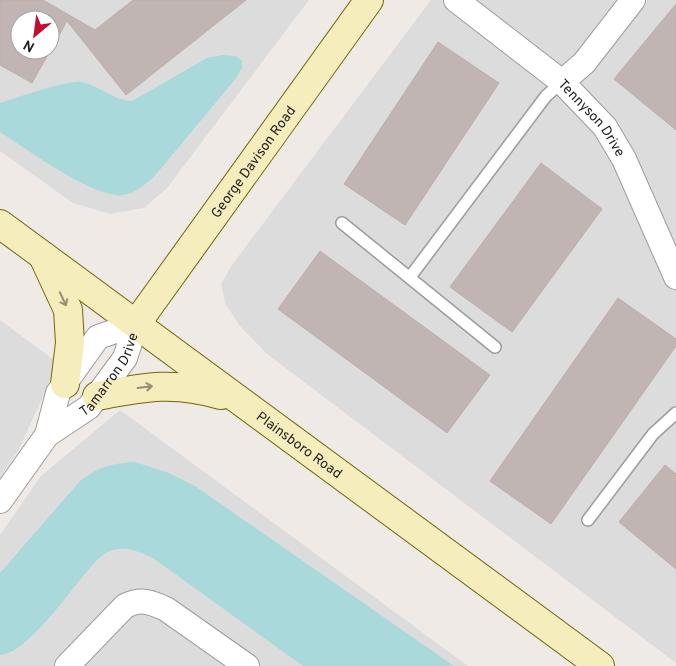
<svg xmlns="http://www.w3.org/2000/svg" width="676" height="666" font-family="Overpass,sans-serif">
	<style>
		.residential { fill: #dddcdc; fill-rule: evenodd }
		.water { fill: #a9d9da }
		.building { fill: #c0b5b2; stroke: #c0aea9; fill-rule: evenodd }
		.lines { fill: none; stroke-linecap: round; stroke-linejoin: round }
		.lane-casing { stroke: #9c9c9c; stroke-width: 14 }
		.street-casing { stroke: #9c9c9c; stroke-width: 26 }
		.secondary-casing { stroke: #71670b; stroke-width: 30 }
		.lane { stroke: #fff; stroke-width: 11 }
		.street { stroke: #fff; stroke-width: 24 }
		.secondary { stroke: #f6edbd; stroke-width: 28 }
		.oneway { stroke: #959076 }
		.labels { text-anchor: middle; stroke-width: 4.5; stroke-linejoin: round; paint-order: stroke }
		.street-label { font-size: 14px; fill: #1f1f1f; stroke: #fff }
	</style>
	<rect width="100%" height="100%" fill="#efeae6"/>
	<g class="residential">
		<path d="M0,0H309L167,188L144,208L110,214L73,203L0,151ZM20,20H50V50H20Z"/>
		<path d="M431,0H676V663L267,354L239,325L225,303L221,284L232,265Z"/>
		<path d="M0,320L58,363L19,449L0,477Z"/>
		<path d="M120,410L468,666H0V535L41,476Z"/>
	</g>
	<g class="water">
		<path d="M222,55L236,56L242,61V67L237,77L153,178C144,185 134,194 123,195C92,198 27,149 0,132V103C16,98 69,79 82,82C100,86 113,100 132,101L207,58Z"/>
		<path d="M135,462L169,473L195,486L454,666H303L153,558C140,552 127,546 113,550C101,553 92,566 84,575C67,595 26,654 0,655V573L80,481C98,467 113,463 135,462Z"/>
	</g>
	<g class="building">
		<path d="M0,0H43L95,30L133,0H246L126,95L67,21L32,83L0,65ZM20,20H50V50H20Z"/>
		<path d="M676,4V130L614,79Z"/>
		<path d="M438,42L499,83L405,225L344,184Z"/>
		<path d="M541,163L602,209L512,332L450,287Z"/>
		<path d="M320,251L490,375L447,433L278,309Z"/>
		<path d="M618,298L676,339V346L551,524L490,481Z"/>
		<path d="M665,465L676,474V569L619,522Z"/>
	</g>
	<g class="lines">
		<g class="lane-casing">
			<g id="lane">
				<path d="M342,223L495,347"/>
				<path d="M410,277L546,96L562,82"/>
				<path d="M588,520L653,434L676,413"/>
			</g>
		</g>
		<g class="street-casing">
			<g id="street">
				<path id="s1" d="M456,0L562,82L605,127L624,159L676,277"/>
				<path d="M562,82L584,63L633,0"/>
				<path id="s2" d="M47,435L89,407L125,358L136,324"/>
				<path d="M0,501L47,435L58,393L98,337L136,324"/>
				<path d="M67,666L125,606C141,598 151,602 166,609L247,666"/>
			</g>
		</g>
		<g class="secondary-casing">
			<g id="secondary">
				<path id="s3" d="M0,224L600,666"/>
				<path d="M43,256L68,310L70,343L65,384"/>
				<path id="s4" d="M136,324L369,0"/>
				<path d="M97,396C145,387 173,381 221,395"/>
			</g>
		</g>
		<use href="#lane" class="lane"/>
		<use href="#street" class="street"/>
		<use href="#secondary" class="secondary"/>
	</g>
	<defs><path id="oneway-shaft" d="M-6 0H5M1.5-3L5.5 0L1.5 3" fill="none" stroke-width="1.6" stroke-linecap="round" stroke-linejoin="round" transform="scale(1.25)"/></defs>
	<g class="oneway">
		<use href="#oneway-shaft" transform="translate(63 299) rotate(65)"/>
		<use href="#oneway-shaft" transform="translate(145 387) rotate(-7)"/>
	</g>
	<g class="labels">
		<g class="street-label">
			<text dy="5" stroke="none"><textPath href="#s1" startOffset="181">Tennyson Drive</textPath></text>
			<text dy="5" stroke="none"><textPath href="#s4" startOffset="200">George Davison Road</textPath></text>
			<text dy="5" stroke="none"><textPath href="#s2" startOffset="89">Tamarron Drive</textPath></text>
			<text dy="5" stroke="none"><textPath href="#s3" startOffset="372">Plainsboro Road</textPath></text>
		</g>
	</g>
	<g transform="translate(35 35) rotate(209)"><circle r="24" fill="#ffffff" stroke="#a5a5a5"/>
	<path d="M0-4L9 19L0 12L-9 19Z" fill="#c30b30"/>
	<text y="-8" font-size="14" font-weight="bold" text-anchor="middle" fill="#1f1f1f">N</text>
	</g>
</svg>
